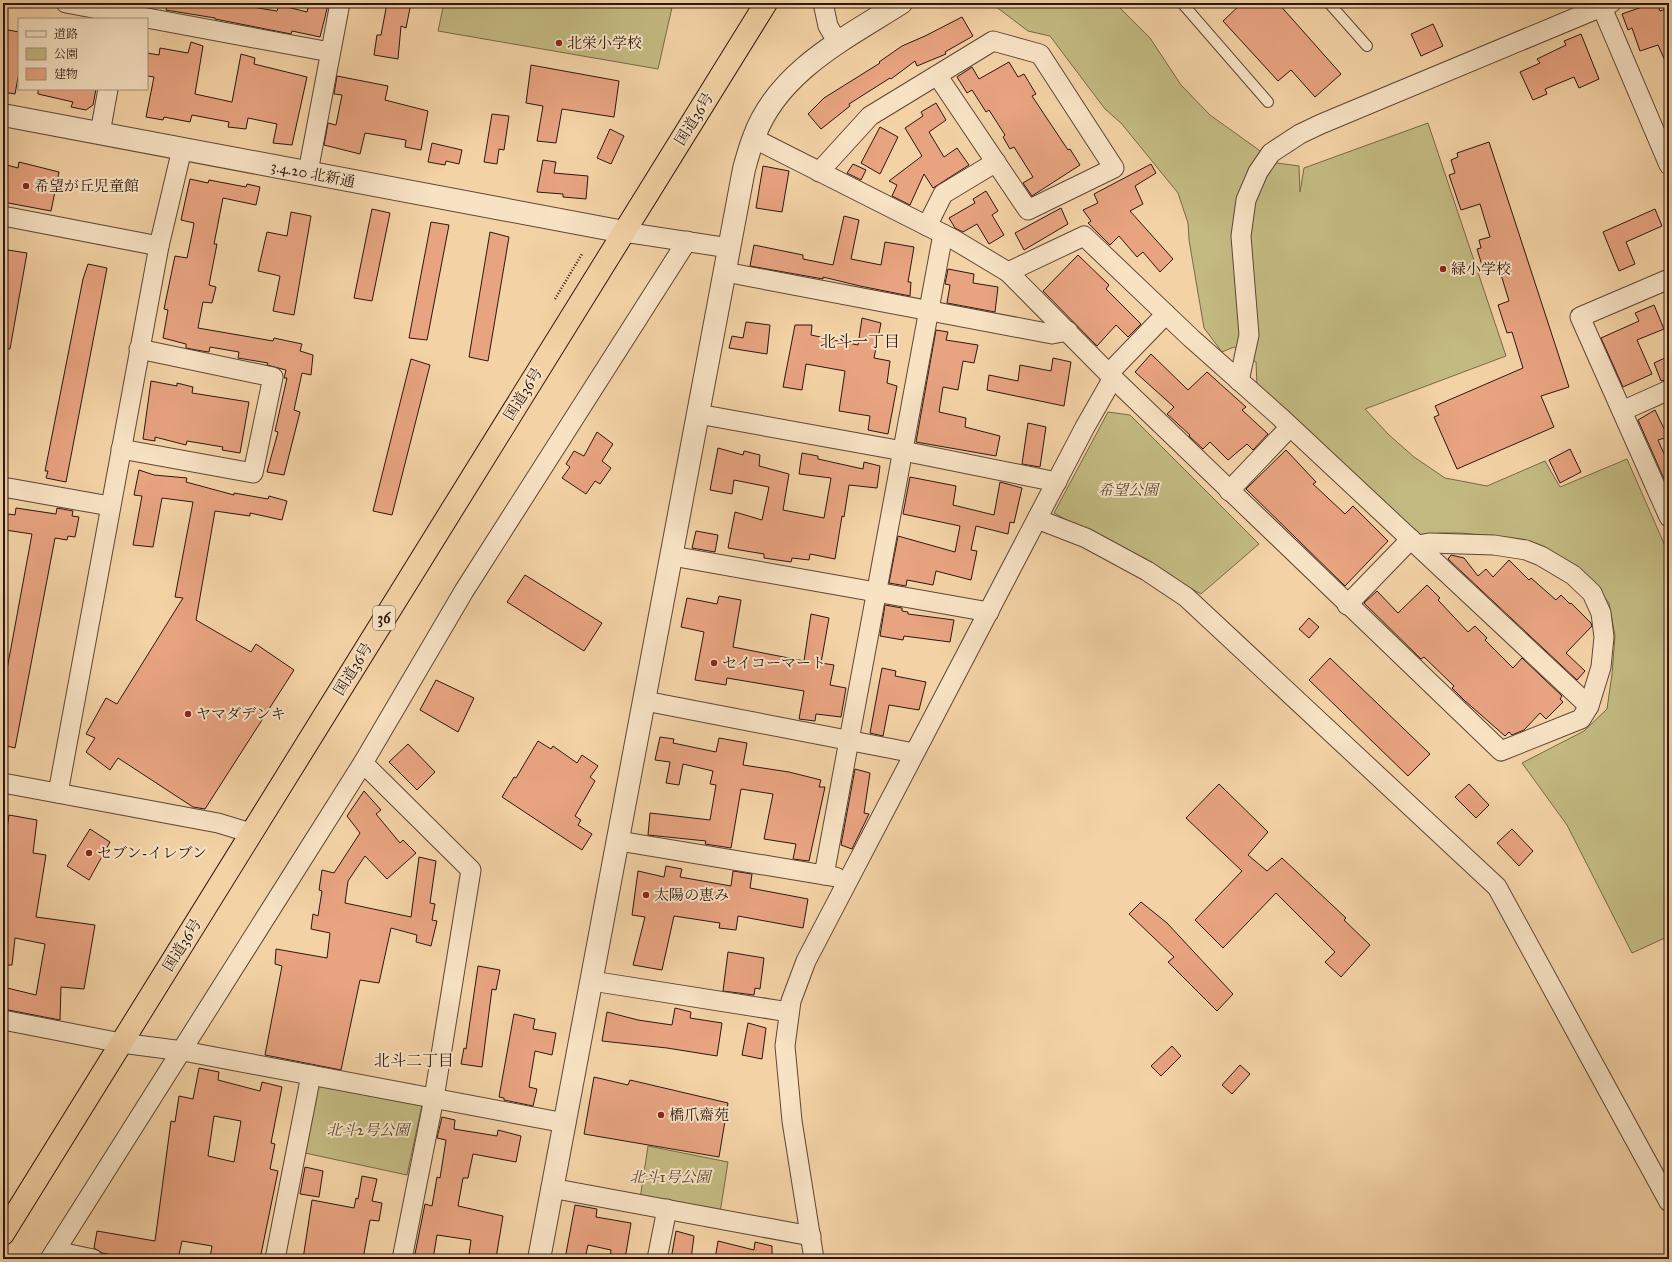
<svg xmlns="http://www.w3.org/2000/svg" width="1672" height="1262" font-family="'IM FELL Great Primer','Noto Serif JP',serif">
	<style>
		.green { fill: #c3ba81; stroke: #786848 }
		.building { fill: #e8a381; stroke: #2d170f; fill-rule: evenodd }
		.lines { fill: none; stroke-linecap: round; stroke-linejoin: round }
		.service-casing { stroke: #5e4634; stroke-width: 12 }
		.minor-casing { stroke: #5e4634; stroke-width: 21 }
		.tertiary-casing { stroke: #5e4634; stroke-width: 24 }
		.trunk-casing { stroke: #2d170f; stroke-width: 24 }
		.path { stroke: #2d170f; stroke-width: 2.5; stroke-dasharray: 1 2; stroke-linecap: butt }
		.service { stroke: #f7e2c4; stroke-width: 10 }
		.minor { stroke: #f7e2c4; stroke-width: 19 }
		.tertiary { stroke: #f7e2c4; stroke-width: 22 }
		.trunk { stroke: #f3d2a5; stroke-width: 22 }
		.poi-dot { fill: #8f2418; stroke: #f7e2c4; stroke-width: 1.5 }
		.labels { text-anchor: middle; stroke-width: 4; stroke-linejoin: round; paint-order: stroke }
		.shield { fill: #f7e2c4; stroke: #6a5445; stroke-width: 1 }
		.shield-label { font-size: 14px; font-weight: bold; fill: #2d170f }
		.poi-label { font-size: 15px; fill: #2d170f; stroke: #f7e2c4; text-anchor: start }
		.street-label { font-size: 15px; fill: #2d170f; stroke: #f7e2c4 }
		.park-label { font-size: 15px; font-style: italic; fill: #5a4831; stroke: #f7e2c4 }
		.neighbourhood-label { font-size: 16px; fill: #2d170f; stroke: #f7e2c4 }
	</style>
	<rect width="100%" height="100%" fill="#f3d2a5"/>
	<filter id="stains"><feTurbulence type="fractalNoise" baseFrequency=".005" numOctaves="4"/><feColorMatrix values="0 0 0 0 .2 0 0 0 0 .09 0 0 0 0 .02 0 0 0 .5 -.17"/></filter>
	<radialGradient id="worn" r=".72"><stop offset=".6" stop-color="#630" stop-opacity="0"/><stop offset="1" stop-color="#630" stop-opacity=".3"/></radialGradient>
	<g class="green">
		<path d="M444,3H673L658,69L438,31Z"/>
		<path d="M991,3H1115L1150,38L1181,85L1210,115L1277,163L1299,166L1300,192L1304,168L1428,123L1506,356L1365,409L1388,434L1414,457L1445,478L1487,486L1545,461L1560,487L1627,459L1669,555V936L1632,953L1567,825L1522,763L1584,731L1607,709L1612,674L1615,636L1609,603L1586,574L1491,536L1461,533H1440L1420,536L1257,385L1256,362L1234,347L1222,352L1204,328L1189,240L1188,223L1178,193L1121,123L1105,109L1050,36L1028,31Z"/>
		<path d="M1108,412L1130,415L1259,544L1201,594L1054,513Z"/>
		<path d="M317,1084L422,1105L407,1175L305,1153Z"/>
		<path d="M648,1146L728,1162L720,1213L640,1199Z"/>
	</g>
	<g class="building">
		<path d="M167,3H227L277,11L279,5L307,12L309,3L328,5L320,37L292,31L291,34L215,19V18L166,10Z"/>
		<path d="M387,3H411L406,28L401,26L398,59L374,55L377,35H381Z"/>
		<path d="M1242,3H1278L1341,74L1315,97L1291,70L1278,81L1223,21Z"/>
		<path d="M1653,3H1657L1660,11L1669,8V70L1658,45L1640,51L1632,28L1628,30L1622,14Z"/>
		<path d="M962,17L973,36L945,52L946,54L917,66L915,61L891,79L890,78L849,104L850,106L821,129L808,114L824,98L880,63L879,62L902,46L925,36Z"/>
		<path d="M1433,24L1443,46L1421,56L1411,34Z"/>
		<path d="M3,29L19,32V72L15,94L3,92Z"/>
		<path d="M1581,34L1599,79L1579,88L1574,77L1545,89L1547,94L1533,100L1520,72L1540,63L1537,59L1566,45L1564,41Z"/>
		<path d="M191,42L203,46L195,94L232,102L241,54L255,58L254,64L307,77L292,145L273,143L277,124L248,118L246,129L228,127L229,122L192,115L190,122L164,117L163,120L146,117L154,77L147,76V53L159,55L160,48L188,53Z"/>
		<path d="M1009,62L1018,77L1024,74L1036,94L1032,96L1068,150L1070,149L1080,165L1032,196L1023,183L1033,177L1014,147L1010,149L1003,137L1005,135L989,110L986,112L972,90L967,93L957,77L972,67L979,79Z"/>
		<path d="M531,65L619,81L614,117L562,109L556,143L537,141L543,106L526,103Z"/>
		<path d="M337,76L388,86L385,100L428,111L421,150L405,147L406,140L365,133L360,154L324,145L328,123L336,125L342,95L334,94Z"/>
		<path d="M38,89H96L93,105L86,110L71,107L73,102L38,94Z"/>
		<path d="M936,103L946,120L929,132L944,157L957,148L969,165L933,188L924,174L910,205L892,196L897,185L889,181L922,156L905,128L923,116L921,112Z"/>
		<path d="M492,114L509,116L504,150L499,149L497,164L484,162Z"/>
		<path d="M880,127L898,137L880,174L861,163Z"/>
		<path d="M610,129L624,136L611,164L597,158Z"/>
		<path d="M1489,142L1569,387L1541,396L1554,427L1457,469L1434,417L1439,415L1435,406L1523,368L1512,332L1507,333L1498,305L1509,301L1499,268L1484,272L1477,249L1481,248L1479,240L1490,237L1480,204L1461,210L1449,175L1455,173L1451,160L1458,157L1457,153Z"/>
		<path d="M432,143L462,150L459,164L446,161L445,165L428,162Z"/>
		<path d="M543,160L556,162L554,173L588,176L586,199L563,197V194L537,192Z"/>
		<path d="M19,162L59,172L51,211L3,202V164L18,168Z"/>
		<path d="M853,164L866,170L861,180L847,173Z"/>
		<path d="M1151,164L1156,173L1135,186L1143,204L1130,211L1173,259L1160,272L1143,252L1137,257L1119,236L1110,245L1088,223L1091,221L1083,210L1098,203L1094,194Z"/>
		<path d="M763,166L789,171L782,212L756,208Z"/>
		<path d="M190,179L208,183L209,180L246,187L247,184L260,187L256,205L223,198L214,244H217L209,285L216,287L212,303L203,302L198,328L273,341L274,338L302,344L300,351L313,355L311,375L302,373L294,410L300,412L284,475L267,472L278,432L275,431L287,378H284L286,370L267,365L268,363L238,358L239,352L210,347L209,352L202,351L186,348V344L163,338L168,310L164,309L175,256L187,258L192,234L194,223L181,220Z"/>
		<path d="M986,191L998,211L992,215L1004,235L989,244L977,224L963,232L955,228L949,218L975,203L973,199Z"/>
		<path d="M1061,208L1068,224L1024,250L1015,233Z"/>
		<path d="M372,209L390,213L372,301L354,298Z"/>
		<path d="M1655,209L1662,226L1626,242L1635,264L1619,271L1603,232Z"/>
		<path d="M291,212L311,216L294,315L273,311L280,276L258,271L267,232L287,236Z"/>
		<path d="M844,216L859,220L851,259L881,265L885,242L914,247L908,282H911L910,296L860,286L823,277V279L750,266L754,245L803,255V259L833,265Z"/>
		<path d="M431,222L449,225L427,340L409,338Z"/>
		<path d="M490,232L509,237L488,361L469,357Z"/>
		<path d="M8,250L27,253L10,349L3,348V273Z"/>
		<path d="M1078,255L1109,285L1106,289L1141,324L1128,337L1116,325L1097,346L1043,291Z"/>
		<path d="M88,264L107,268L66,482L46,478L48,471H45L83,279Z"/>
		<path d="M948,269L974,274L973,283L998,287L995,312L947,303L950,285L945,284Z"/>
		<path d="M1654,305L1664,329L1637,340L1652,374L1623,387L1601,338L1639,321L1635,313Z"/>
		<path d="M862,318L881,323L874,358L890,361L887,383L897,386L888,434L868,430L870,416L839,411L845,371L806,364L802,390L783,387L795,325H812L811,335L858,345Z"/>
		<path d="M746,322L770,325L767,354L729,348L732,336L743,338Z"/>
		<path d="M936,330L948,332L946,340L978,345L974,363L963,361L958,390L943,387L939,412L966,418L965,427L1000,436L996,456L916,442Z"/>
		<path d="M1151,354L1188,390L1207,372L1246,407L1242,410L1268,434L1253,450L1247,444L1228,460L1210,442L1203,449L1189,436L1190,435L1167,414L1174,407L1135,372Z"/>
		<path d="M1669,356V379L1661,381L1654,363Z"/>
		<path d="M1053,358L1071,362L1064,406L987,390L989,375L1018,381L1020,365L1051,371Z"/>
		<path d="M411,359L430,365L392,515L373,511Z"/>
		<path d="M151,381L177,386V383L193,387L192,393L249,402L240,453L222,450L223,447L187,441L186,445L155,437V441L143,439Z"/>
		<path d="M1655,410L1668,437L1658,440L1669,465V490L1638,420Z"/>
		<path d="M1028,423L1046,427L1040,467L1022,464Z"/>
		<path d="M597,432L613,444L602,461L611,468L600,484L595,481L586,494L562,478L570,467L566,464L574,451L584,456Z"/>
		<path d="M718,448L743,455L744,451L760,455L759,466L789,474L783,510L824,518L831,478L799,474L802,453L818,456V459L863,469L864,462L880,466L877,488L849,485L844,517L842,516L835,559L810,554L809,560L792,558L791,562L764,558V554L728,548L735,512L762,520L769,487L734,480L732,494L710,490Z"/>
		<path d="M1570,449L1581,472L1560,483L1549,460Z"/>
		<path d="M1286,450L1316,482L1313,484L1345,514L1353,506L1388,541L1345,586L1246,489Z"/>
		<path d="M139,470L154,475L187,478L186,482L234,495V493L268,499L269,496L287,501L282,520L250,513V516L215,511L196,620L251,652L256,644L294,670L205,809L193,807L118,758L110,770L86,752L95,738L86,734L106,698L117,704L183,598L175,597L193,502L162,498L153,547L133,545L142,496L134,495Z"/>
		<path d="M910,477L956,486L953,505L994,515L1000,482L1022,488L1014,523L1010,522L1008,534L976,526L971,550L977,551L971,580L936,571L933,585L907,580L906,586L889,583L898,536L955,552L960,526L903,514Z"/>
		<path d="M16,508L56,514L57,508L73,511L72,516L79,517L75,537L68,536L67,540L55,538L15,748L3,745V691L32,534L5,530L8,514L15,515Z"/>
		<path d="M696,531L718,535L715,552L692,548Z"/>
		<path d="M1451,555L1464,558L1478,576L1486,569L1493,577L1509,560L1529,580L1531,578L1556,600L1561,595L1570,604L1571,603L1591,623L1592,626L1566,653L1585,671L1577,680L1448,559Z"/>
		<path d="M525,575L602,623L584,651L507,602Z"/>
		<path d="M1427,585L1440,598L1438,600L1468,632L1475,626L1487,638L1485,640L1513,668L1522,658L1562,696L1560,699L1563,702L1546,719L1540,713L1524,730L1512,735L1509,732L1505,736L1464,700L1452,688L1454,686L1424,657L1421,659L1364,603L1377,591L1398,613Z"/>
		<path d="M719,596L741,600L733,647L804,661L811,614L829,618L821,663L834,665L830,685L846,688L841,717L816,714L815,721L799,719L804,691L727,678L726,685L695,680L704,632L681,627L687,598L717,604Z"/>
		<path d="M885,605L902,608V611L908,612V614L954,620L950,642L904,636L903,640L880,636Z"/>
		<path d="M1309,618L1319,627L1309,638L1299,629Z"/>
		<path d="M1330,658L1430,754L1408,776L1309,680Z"/>
		<path d="M882,668L896,671L895,676L926,682L919,710L889,705L883,736L870,733Z"/>
		<path d="M436,680L474,698L458,732L420,710Z"/>
		<path d="M660,737L674,739L673,743L716,752L719,738L747,743L743,765L789,772L821,780L819,787H825L809,861L793,859L796,844L764,839L773,794L741,789L731,848L705,844L706,841L648,835L650,813L710,820L716,785L710,784L713,771L683,764L679,785L666,783L670,762L655,760Z"/>
		<path d="M538,741L551,749L553,746L577,763L582,755L598,766L590,777L595,781L575,816L581,820L578,825L592,834L582,850L502,797L514,777L516,778Z"/>
		<path d="M408,744L435,772L417,790L389,762Z"/>
		<path d="M855,769L870,773L864,813L869,814L852,849L841,845Z"/>
		<path d="M1219,784L1268,832L1248,855L1267,871L1282,858L1346,918L1344,920L1370,945L1341,977L1325,962L1335,952L1276,893L1223,948L1195,920L1242,871L1186,818Z"/>
		<path d="M1469,784L1489,805L1476,818L1455,797Z"/>
		<path d="M364,791L381,810L376,814L400,843L403,840L416,853L387,879L365,856L348,881L345,903L411,917L419,857L436,861L430,903L435,904L432,920L437,921L431,946L416,942L417,935L391,928L379,983L360,980L341,1070L265,1055L282,966L275,964L276,949L327,958L330,933L311,929L313,914L318,916L322,891L319,890L322,870L334,873L360,833L347,816Z"/>
		<path d="M9,815L37,820L33,853L46,855L36,917L95,925L84,989L61,987L60,1020L3,1009V987L36,995L45,944L15,938L12,965H3V856Z"/>
		<path d="M90,829L110,842L89,880L67,866Z"/>
		<path d="M1512,829L1533,851L1519,866L1497,843Z"/>
		<path d="M666,866L682,869L680,877L731,886L733,871L752,874L750,888L808,899L803,928L738,916L736,930L719,928L720,923L674,916L662,970L633,965L645,917L632,915L638,871L664,877Z"/>
		<path d="M1141,902L1167,923L1233,994L1217,1011L1168,962L1174,957L1129,914Z"/>
		<path d="M728,952L764,958L760,989L755,988L754,995L723,991Z"/>
		<path d="M478,966L500,970L496,990L492,989L482,1067L461,1064L464,1048L466,1049Z"/>
		<path d="M675,1008L691,1012L690,1018L722,1023L717,1056L667,1048L602,1041L607,1012L638,1020L672,1025Z"/>
		<path d="M514,1014L535,1019L533,1029L556,1033L552,1055L535,1051L529,1087L537,1089L533,1106L504,1100V1098L499,1097Z"/>
		<path d="M748,1023L766,1028L762,1059L742,1055Z"/>
		<path d="M1172,1046L1181,1056L1161,1076L1151,1066Z"/>
		<path d="M1240,1065L1250,1074L1232,1094L1222,1085Z"/>
		<path d="M199,1068L219,1072L218,1080L260,1091L262,1082L282,1087L271,1143L275,1144L270,1169L278,1171L260,1259H217L210,1257L212,1246L182,1241L178,1259H134L102,1253L94,1248L97,1231L155,1241L171,1121L175,1122L179,1096L193,1099ZM214,1116L241,1121L234,1162L208,1156Z"/>
		<path d="M594,1077L628,1085L630,1080L728,1103L719,1157L584,1134Z"/>
		<path d="M442,1117L455,1120L454,1129L497,1136L498,1130L521,1136L516,1162L473,1154L468,1178H463L458,1206L503,1216L496,1258L469,1254L471,1240L437,1235L433,1259H414L425,1204L432,1206L437,1177L440,1178L446,1140L437,1138Z"/>
		<path d="M305,1167L323,1171L319,1197L300,1194Z"/>
		<path d="M362,1176L377,1179L372,1201L382,1203L379,1221L370,1220L363,1259H303L312,1200L354,1208L356,1198L358,1199Z"/>
		<path d="M575,1205L597,1209L596,1217L631,1223L625,1259H610L611,1250L588,1245L585,1259H565Z"/>
		<path d="M676,1231L694,1236L691,1259H671Z"/>
		<path d="M718,1241L754,1250L755,1242L772,1246V1259H715Z"/>
	</g>
	<g class="lines">
		<g class="service-casing">
			<g id="service">
				<path d="M1182,3L1268,102"/>
				<path d="M1329,3L1367,46"/>
			</g>
		</g>
		<g class="minor-casing">
			<g id="minor">
				<path d="M66,3L330,52"/>
				<path d="M823,3L828,26L838,43"/>
				<path d="M1600,3L1669,165"/>
				<path d="M100,133L108,89"/>
				<path d="M753,138L953,239L1008,272L1113,378L1501,751L1581,719L1589,706L1601,667L1604,637L1601,613L1592,593L1573,575L1541,556L1526,550L1494,545L1429,543L1418,545"/>
				<path d="M308,172L340,3"/>
				<path d="M819,172L870,116L993,41L1040,54L1114,168L1028,210L937,75"/>
				<path d="M3,216L159,246"/>
				<path d="M927,226L943,194L996,162"/>
				<path d="M624,232L729,248"/>
				<path d="M725,272L1052,334L1068,331"/>
				<path d="M1008,272L1084,236L1191,338L1279,416L1589,706"/>
				<path d="M1669,279L1580,317L1669,517"/>
				<path d="M1109,373L1166,314"/>
				<path d="M1239,381L1249,335L1241,236L1246,200L1258,172L1271,153L1300,134L1321,124L1611,3"/>
				<path d="M1622,411L1669,390"/>
				<path d="M698,414L903,451L1057,482"/>
				<path d="M121,449L253,473L273,377L139,349"/>
				<path d="M3,487L110,506"/>
				<path d="M1229,491L1290,427"/>
				<path d="M1037,519L1086,538L1147,571L1186,597L1497,887L1669,1202"/>
				<path d="M672,556L989,612"/>
				<path d="M1347,605L1411,539"/>
				<path d="M645,701L914,753"/>
				<path d="M363,763L471,870L434,1098L402,1259"/>
				<path d="M3,783L218,823L251,833"/>
				<path d="M58,793L159,246L182,149"/>
				<path d="M619,841L836,877"/>
				<path d="M824,875L943,234"/>
				<path d="M592,981L789,1012"/>
				<path d="M3,1020L121,1043L183,1051L565,1123"/>
				<path d="M551,1188L811,1236"/>
				<path d="M55,1251L93,1259"/>
				<path d="M50,1259L363,763L464,591L687,241"/>
				<path d="M275,1259L311,1075"/>
				<path d="M657,1259L667,1209"/>
				<path d="M814,1259L792,1121L785,1046L791,1001L806,961L1085,427L1113,378"/>
			</g>
		</g>
		<g class="tertiary-casing">
			<g id="tertiary">
				<path d="M3,115L624,232"/>
				<path d="M539,1259L744,169C747,158 750,147 754,137C778,71 846,38 901,3"/>
			</g>
		</g>
		<g class="trunk-casing">
			<path id="trunk" d="M3,1234L766,3"/>
		</g>
		<path class="path" d="M555,299L582,254"/>
		<use href="#service" class="service"/>
		<use href="#minor" class="minor"/>
		<use href="#tertiary" class="tertiary"/>
		<use href="#trunk" class="trunk"/>
	</g>
	<g class="poi-dot">
		<circle cx="559" cy="43" r="4"/>
		<circle cx="26" cy="186" r="4"/>
		<circle cx="1443" cy="269" r="4"/>
		<circle cx="714" cy="663" r="4"/>
		<circle cx="188" cy="714" r="4"/>
		<circle cx="89" cy="853" r="4"/>
		<circle cx="646" cy="895" r="4"/>
		<circle cx="661" cy="1115" r="4"/>
	</g>
	<g class="labels">
		<rect class="shield" x="373" y="606" width="22" height="24" rx="3"/>
		<g class="shield-label">
			<text x="384" y="623">36</text>
		</g>
		<g class="poi-label">
			<text x="567" y="48">北栄小学校</text>
			<text x="34" y="191">希望が丘児童館</text>
			<text x="1451" y="274">緑小学校</text>
			<text x="722" y="668">セイコーマート</text>
			<text x="196" y="719">ヤマダデンキ</text>
			<text x="97" y="858">セブン-イレブン</text>
			<text x="654" y="900">太陽の恵み</text>
			<text x="669" y="1120">橋爪齋苑</text>
		</g>
		<g class="street-label">
			<text transform="translate(694 119) rotate(-58)" y="5">国道36号</text>
			<text transform="translate(313 174) rotate(11)" y="5">3.4.20 北新通</text>
			<text transform="translate(523 394) rotate(-58)" y="5">国道36号</text>
			<text transform="translate(353 669) rotate(-58)" y="5">国道36号</text>
			<text transform="translate(182 945) rotate(-58)" y="5">国道36号</text>
		</g>
		<g class="park-label">
			<text x="1128" y="495">希望公園</text>
			<text x="368" y="1135">北斗2号公園</text>
			<text x="670" y="1182">北斗1号公園</text>
		</g>
		<g class="neighbourhood-label">
			<text x="860" y="347">北斗一丁目</text>
			<text x="414" y="1066">北斗二丁目</text>
		</g>
	</g>
	<rect width="1672" height="1262" fill="none" stroke="#f3d2a5" stroke-width="16"/>
	<rect x="4" y="4" width="1664" height="1254" fill="none" stroke="#2d170f" stroke-width="2"/>
	<rect x="8" y="8" width="1656" height="1246" fill="none" stroke="#2d170f"/>
	<rect x="18" y="18" width="130" height="72" fill="#f7e2c4" stroke="#a6917c"/>
	<rect x="26" y="31" width="20" height="6" fill="#f7e2c4" stroke="#a6917c"/>
	<text x="54" y="38" font-size="12" fill="#2d170f">道路</text>
	<rect x="26" y="48" width="20" height="12" fill="#c3ba81" stroke="#a6917c"/>
	<text x="54" y="58" font-size="12" fill="#2d170f">公園</text>
	<rect x="26" y="68" width="20" height="12" fill="#e8a381" stroke="#a6917c"/>
	<text x="54" y="78" font-size="12" fill="#2d170f">建物</text>
	<rect width="100%" height="100%" filter="url(#stains)"/>
	<rect width="100%" height="100%" fill="url(#worn)"/>
</svg>
